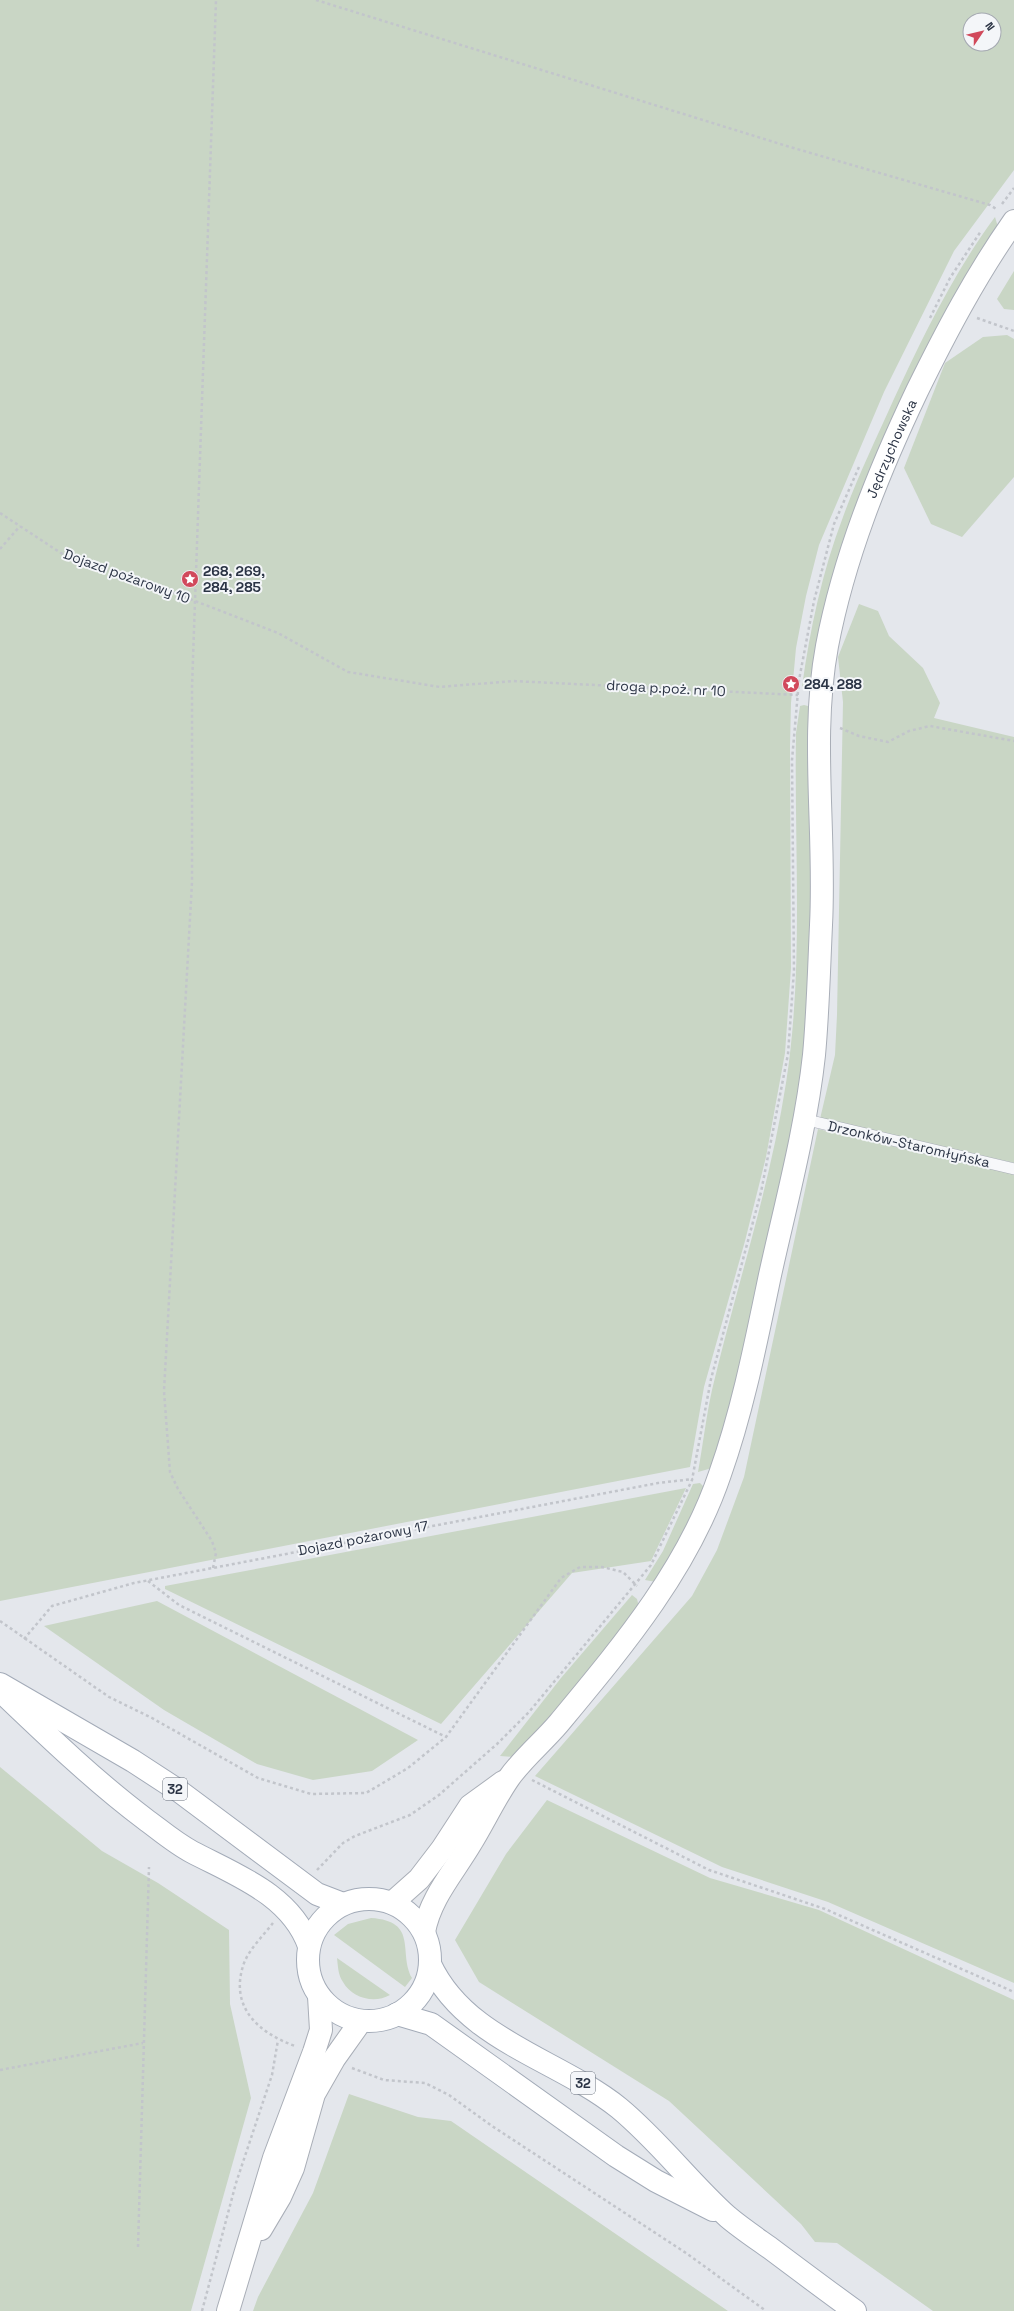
<svg xmlns="http://www.w3.org/2000/svg" width="1014" height="2311" font-family="'Space Grotesk',sans-serif">
	<style>
		.green { fill: #c9d6c5; fill-rule: evenodd }
		.lines { fill: none; stroke-linecap: round; stroke-linejoin: round }
		.lane-casing { stroke: #a9aeb7; stroke-width: 12 }
		.secondary-casing { stroke: #a9aeb7; stroke-width: 24 }
		.primary-casing { stroke: #a3abb8; stroke-width: 24 }
		.path { stroke: #c2c5cb; stroke-width: 2.5; stroke-dasharray: 3 3; stroke-linecap: butt }
		.lane { stroke: #f7f8fa; stroke-width: 11 }
		.secondary { stroke: #fff; stroke-width: 22 }
		.primary { stroke: #fff; stroke-width: 22 }
		.labels { text-anchor: middle; stroke-width: 4; stroke-linejoin: round; paint-order: stroke }
		.shield { fill: #f4f6f9; stroke: #676e7b; stroke-width: 1 }
		.shield-label { font-size: 13px; font-weight: bold; fill: #2b3445 }
		.street-label { font-size: 14px; fill: #2b3445; stroke: #f4f6f9 }
		.poi-label { font-size: 14px; font-weight: bold; fill: #2b3445; stroke: #f4f6f9; text-anchor: start }
	</style>
	<rect width="100%" height="100%" fill="#e4e7ec"/>
	<g class="green">
		<path d="M0,0H1014V170L954,251L884,392L819,545L806,596L796,648L791,703L790,746L791,968L785,1053L766,1157L745,1241L704,1387L690,1467L0,1601ZM970,20H994V44H970Z"/>
		<path d="M995,217L998,227L979,256L811,676L802,687C810,629 822,572 843,517C857,478 876,439 893,401C923,336 953,274 995,217Z"/>
		<path d="M1014,271V310L1004,309L997,299Z"/>
		<path d="M1007,335L1014,339V477L962,537L931,524L904,468L945,363L983,337Z"/>
		<path d="M859,604L878,611L889,636L923,668L940,703L934,718L1014,737V1163L820,1119L835,1055L837,1015L843,702L838,657Z"/>
		<path d="M804,705L808,706L810,723L813,903L808,1019L796,1110L739,1382L712,1468L698,1472C703,1445 706,1417 712,1390C736,1288 770,1187 786,1083C804,967 794,850 796,733L800,706Z"/>
		<path d="M818,1129L1014,1174V1983L828,1902L722,1867L535,1776L692,1596L717,1550L744,1477Z"/>
		<path d="M700,1483L704,1487L694,1516L656,1582L645,1580L663,1551L693,1484Z"/>
		<path d="M686,1488L651,1561L572,1573L441,1724L165,1589V1586Z"/>
		<path d="M632,1595L637,1599L639,1607L577,1685L514,1757L500,1756L561,1678Z"/>
		<path d="M157,1601L418,1740L372,1771L313,1780L257,1764L164,1710L44,1626Z"/>
		<path d="M0,1767L102,1851L158,1883L229,1930L230,2004L251,2098L191,2311H0Z"/>
		<path d="M547,1800L710,1878L819,1910L1014,2000V2311H933L837,2243L815,2242L801,2224L669,2101L479,1982L455,1940L506,1854Z"/>
		<path d="M371,1918C419,1921 398,1953 412,1978L405,1987L334,1935L348,1924Z"/>
		<path d="M337,1958L390,1995C374,2004 352,1998 343,1982C338,1975 338,1966 337,1958Z"/>
		<path d="M349,2094L418,2117L451,2121L728,2311H253L258,2297L313,2193Z"/>
	</g>
	<g class="lines">
		<g class="lane-casing">
			<path id="lane" d="M803,1119L1014,1169"/>
		</g>
		<g class="secondary-casing">
			<g id="secondary">
				<path d="M392,1903L419,1879L442,1849L470,1806L503,1782"/>
				<path id="s1" d="M424,1932C430,1898 454,1872 471,1843C484,1822 495,1798 509,1778C523,1758 543,1742 559,1723C622,1647 688,1569 720,1474C743,1409 756,1342 770,1275C786,1203 806,1129 814,1055C818,1012 819,968 821,925C826,832 810,738 827,646C844,557 878,473 917,391C946,332 976,275 1014,221"/>
				<path d="M261,2229L280,2197L293,2168L314,2094L334,2059L361,2021"/>
				<path d="M228,2311L274,2158L314,2052L321,2030L319,1996"/>
			</g>
		</g>
		<g class="primary-casing">
			<g id="primary">
				<path d="M0,1684L133,1761L179,1791L317,1894L343,1904"/>
				<path d="M8,1698C52,1740 96,1782 145,1819C160,1830 175,1843 192,1852C236,1875 291,1895 309,1946"/>
				<circle cx="369" cy="1960" r="61"/>
				<path d="M430,1964C465,2040 558,2059 619,2108C659,2141 690,2183 728,2217C741,2228 756,2238 770,2248C798,2269 826,2290 855,2311"/>
				<path d="M397,2014L431,2024L616,2156L656,2181L713,2210"/>
			</g>
		</g>
		<g class="path">
			<path d="M316,0L790,147L990,205L998,210"/>
			<path d="M1002,204L1014,188"/>
			<path d="M930,318L950,278L981,231"/>
			<path d="M977,318L1014,331"/>
			<path d="M0,513L67,557L164,589L278,633L348,672L440,687L513,681L798,695"/>
			<path d="M0,549L20,526"/>
			<path d="M840,728L859,736L888,742L909,731L930,726L1014,741"/>
			<path d="M213,1568L216,1553L212,1541L178,1489L170,1472L164,1391L192,882V687L216,0"/>
			<path d="M148,1581L179,1605L446,1737"/>
			<path d="M0,1621L109,1697L152,1718L258,1778L311,1794L366,1793L408,1768L446,1737L561,1578L580,1567H602L623,1572L637,1586"/>
			<path d="M24,1639L52,1606L134,1583L658,1483L693,1479"/>
			<path d="M532,1780L709,1870L825,1909L1014,1992"/>
			<path d="M317,1870L343,1843L355,1836L410,1815L439,1795L497,1744L529,1712L651,1565L692,1480L711,1379L761,1192L788,1054L794,970L792,760L799,680L814,601L834,524L859,467"/>
			<path d="M273,1923C263,1936 248,1950 243,1966C230,2008 259,2033 295,2046"/>
			<path d="M352,2068L384,2080L425,2083L449,2095L492,2126L686,2253L766,2311"/>
			<path d="M0,2070L143,2043"/>
			<path d="M138,2247L149,1867"/>
			<path d="M202,2311L236,2183L272,2075L278,2040"/>
		</g>
		<use href="#lane" class="lane"/>
		<use href="#secondary" class="secondary"/>
		<use href="#primary" class="primary"/>
	</g>
	<defs>
		<g id="sight-disc" transform="scale(0.9)"><circle r="9.5" fill="#d1495b" stroke="#f4f6f9"/><path d="M0-6L1.8-2.2L6-1.7L2.9 1.2L3.7 5.4L0 3.3L-3.7 5.4L-2.9 1.2L-6-1.7L-1.8-2.2Z" fill="#fff"/></g>
	</defs>
	<g fill-rule="evenodd">
		<use href="#sight-disc" x="190" y="579"/>
		<use href="#sight-disc" x="791" y="684"/>
	</g>
	<g class="labels">
		<g class="shield">
			<rect x="163" y="1778" width="24" height="22" rx="3"/>
			<rect x="571" y="2072" width="24" height="22" rx="3"/>
		</g>
		<g class="shield-label">
			<text x="175" y="1794">32</text>
			<text x="583" y="2088">32</text>
		</g>
		<g class="street-label">
			<text dy="5" stroke="none"><textPath href="#s1" startOffset="1597">Jędrzychowska</textPath></text>
			<text transform="translate(127 576) rotate(20)" y="5">Dojazd pożarowy 10</text>
			<text transform="translate(666 688) rotate(3)" y="5">droga p.poż. nr 10</text>
			<text transform="translate(909 1144) rotate(13)" y="5">Drzonków-Staromłyńska</text>
			<text transform="translate(363 1538) rotate(-11)" y="5">Dojazd pożarowy 17</text>
		</g>
		<g class="poi-label">
			<text x="203" y="576">268, 269,<tspan x="203" dy="16">284, 285</tspan></text>
			<text x="804" y="689">284, 288</text>
		</g>
	</g>
	<g transform="translate(982 32) rotate(55)"><circle r="19" fill="#f4f6f9" stroke="#a4a8b1"/>
	<path d="M0-3L7 15L0 10L-7 15Z" fill="#d1495b"/>
	<text y="-6" font-size="11" font-weight="bold" text-anchor="middle" fill="#2b3445">N</text>
	</g>
</svg>
